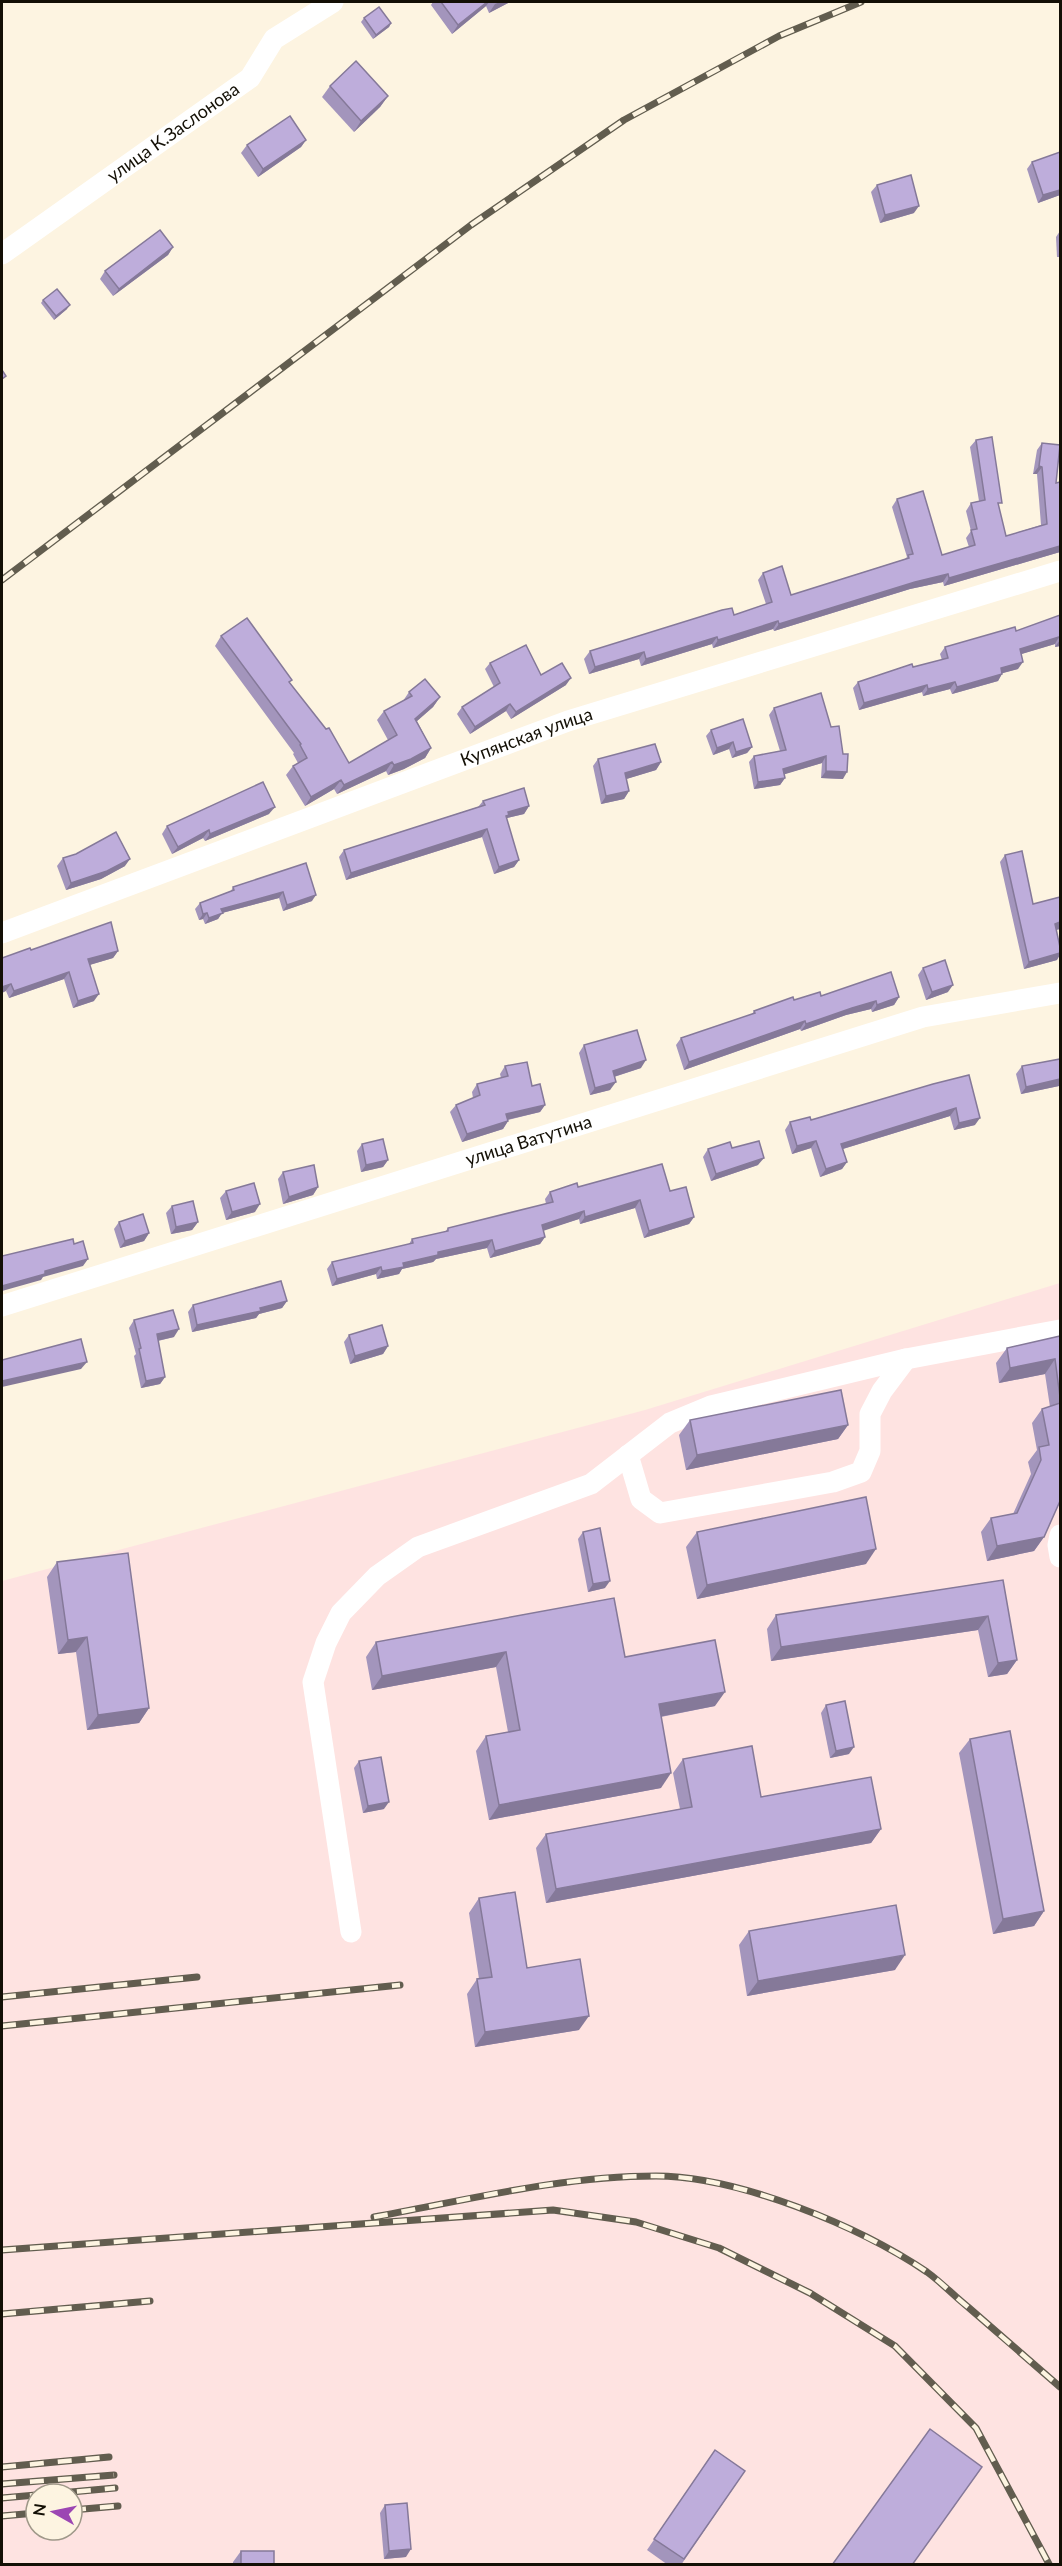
<svg xmlns="http://www.w3.org/2000/svg" width="1062" height="2566" font-family="Lato,sans-serif">
	<style>
		.industrial { fill: #fee3e1; fill-rule: evenodd }
		.lines { fill: none; stroke-linecap: round; stroke-linejoin: round }
		.minor { stroke: #fff; stroke-width: 21 }
		.rail-casing { stroke: #625d4f; stroke-width: 7 }
		.rail { stroke: #fdf4e1; stroke-width: 4.5; stroke-dasharray: 14; stroke-linecap: butt }
		.wall { fill: #a395bc }
		.shaded-wall { fill: #857999 }
		.building { fill: #beaddb; stroke: #857999; stroke-width: 1.5 }
		.labels { text-anchor: middle; stroke-width: 4.5; stroke-linejoin: round; paint-order: stroke }
		.street-label { font-size: 18px; fill: #130f05; stroke: #fdf4e1 }
	</style>
	<rect width="100%" height="100%" fill="#fdf4e1"/>
	<path class="industrial" d="M1060,1283V2564H2V1581L645,1410ZM36,2494H72V2530H36Z"/>
	<g class="lines">
		<g class="minor">
			<path id="s1" d="M2,254L250,78L274,39L333,2"/>
			<path id="s2" d="M2,933L568,721L1060,571"/>
			<path id="s3" d="M2,1306L923,1017L1060,993"/>
			<path d="M628,1455L641,1499L660,1513L833,1482L861,1472L870,1451V1414L882,1391L906,1359"/>
			<path d="M1060,1535L1058,1545L1060,1557"/>
			<path d="M351,1932L313,1682L326,1643L341,1613L377,1576L418,1547L591,1484L670,1423L711,1406L906,1359L1060,1330"/>
		</g>
		<g class="rail-casing">
			<g id="rail">
				<path d="M2,580L471,225L624,120L779,36L861,2"/>
				<path d="M2,1997L197,1977"/>
				<path d="M2,2026L400,1985"/>
				<path d="M374,2217C467,2200 561,2176 656,2176C738,2176 859,2226 927,2272C941,2282 954,2296 968,2307C999,2334 1030,2361 1060,2387"/>
				<path d="M2,2250L553,2210L636,2222L719,2248L810,2293L895,2346L976,2428L1049,2564"/>
				<path d="M2,2314L150,2301"/>
				<path d="M2,2467L109,2457"/>
				<path d="M2,2484L114,2475"/>
				<path d="M49,2494L115,2488"/>
				<path d="M2,2498L36,2495"/>
				<path d="M72,2510L118,2506"/>
				<path d="M2,2516L36,2513"/>
			</g>
		</g>
		<use href="#rail" class="rail"/>
	</g>
	<g class="wall">
		<path d="M433,2H510L489,13L486,6L452,34L431,5Z"/>
		<path d="M364,18L391,23L389,27L373,39L361,22Z"/>
		<path d="M330,86L388,96L380,107L354,132L322,97Z"/>
		<path d="M306,140L301,147L258,177L241,153L247,145Z"/>
		<path d="M1032,162L1060,195L1038,203L1027,169Z"/>
		<path d="M877,185L914,213L880,223L871,192Z"/>
		<path d="M1060,231V257H1057L1056,237Z"/>
		<path d="M173,247L168,255L113,296L100,279L105,271Z"/>
		<path d="M43,300L67,309L54,320L41,303Z"/>
		<path d="M976,440L999,508L1006,536L1041,525L1037,474H1033L1037,450L1042,443L1056,483L1060,482V552L944,586L943,582L910,589L774,631L773,629L713,648L712,644L641,666L639,659L589,674L584,659L590,651L734,615L766,604L758,580L763,573L791,595L905,559L907,557L892,507L897,499L942,555L969,547L966,538L971,531L966,511L971,503L979,501L970,447Z"/>
		<path d="M1060,615V646L1055,647V644L1021,654L1018,669L1002,673L998,681L952,694L950,689L923,696L922,692L859,710L853,688L858,682L942,660L940,654L945,647L1016,631Z"/>
		<path d="M221,636L290,683L349,763L388,740L377,720L384,711L403,701L409,692L440,697L433,707L417,721L431,748L425,758L404,769L388,775L386,771L337,794L334,789L305,806L286,775L293,766L298,763L293,754L294,753L215,646Z"/>
		<path d="M490,663L541,675L566,685L511,719L506,711L470,734L457,714L462,707L494,687L485,669Z"/>
		<path d="M821,693L843,779L821,778L822,763L784,774L785,778L780,785L754,789L749,762L754,756L780,751L769,715L774,708Z"/>
		<path d="M711,730L752,747L747,753L732,758L729,749L713,755L706,736Z"/>
		<path d="M598,759L661,762L656,770L626,779L629,791L624,799L601,804L593,766Z"/>
		<path d="M483,801L529,806L524,814L507,818L506,819L519,860L514,867L494,874L482,837L346,880L339,857L344,850L478,807Z"/>
		<path d="M269,814L205,841L203,838L172,854L162,834L167,826Z"/>
		<path d="M76,854L125,866L101,879L66,890L57,866L63,858Z"/>
		<path d="M1005,855L1033,904L1060,897V929L1056,930L1057,960L1024,969L1000,862Z"/>
		<path d="M306,863L312,901L283,911L279,898L222,913L218,919L205,924L203,919L199,920L195,909L200,903L231,891L233,887Z"/>
		<path d="M31,950L118,951L113,958L89,965L94,1001L73,1008L64,979L9,998L6,991Z"/>
		<path d="M923,968L948,992L926,1000L918,975Z"/>
		<path d="M821,996L899,997L894,1005L872,1012L871,1009L846,1015L801,1031L800,1029L684,1070L676,1045L681,1038L752,1014L754,1011L794,1000Z"/>
		<path d="M584,1045L641,1068L614,1077L610,1090L590,1095L579,1053Z"/>
		<path d="M1060,1059V1093L1059,1086L1021,1094L1016,1074L1022,1066Z"/>
		<path d="M505,1066L532,1086L545,1105L540,1112L508,1120V1121L503,1129L462,1142L450,1112L456,1105L473,1098L472,1092L477,1084L501,1078L500,1074Z"/>
		<path d="M933,1084L975,1125L954,1130L950,1116L843,1149L847,1162L842,1169L820,1177L811,1148L792,1154L785,1130L790,1122L811,1120Z"/>
		<path d="M362,1144L388,1160L383,1167L361,1172L357,1151Z"/>
		<path d="M732,1148L758,1165L711,1181L703,1157L708,1149Z"/>
		<path d="M283,1172L318,1187L313,1195L283,1204L278,1179Z"/>
		<path d="M578,1187L670,1191L694,1217L689,1224L644,1238L635,1208L580,1224L579,1219L543,1230L545,1237L540,1244L490,1258L487,1248L436,1259L433,1262L402,1269L399,1274L377,1279L376,1274L332,1286L327,1269L332,1262L409,1244L412,1239L445,1232L448,1228L546,1204L545,1199L550,1192Z"/>
		<path d="M226,1191L255,1212L226,1220L220,1198Z"/>
		<path d="M172,1206L198,1222L192,1230L171,1234L166,1213Z"/>
		<path d="M119,1222L149,1233L144,1241L120,1248L114,1229Z"/>
		<path d="M287,1301L282,1308L259,1314L256,1318L192,1332L188,1312L193,1305Z"/>
		<path d="M134,1320L174,1337L158,1341L165,1377L160,1384L141,1388L134,1356L136,1354L129,1328Z"/>
		<path d="M349,1335L388,1346L383,1354L350,1364L344,1342Z"/>
		<path d="M1060,1336V1501L1044,1537L1034,1551L987,1561L981,1532L991,1518L1013,1514L1031,1474L1028,1462L1037,1450L1032,1423L1042,1409L1050,1407L1045,1374L999,1383L996,1363L1007,1348Z"/>
		<path d="M690,1420L848,1425L838,1439L686,1470L679,1435Z"/>
		<path d="M583,1532L605,1588L588,1592L578,1539Z"/>
		<path d="M697,1532L866,1564L697,1599L686,1547Z"/>
		<path d="M57,1562L149,1708L139,1723L87,1730L76,1652L58,1654L47,1577Z"/>
		<path d="M1003,1580L1017,1660L1007,1674L988,1677L978,1630L771,1661L767,1629L776,1615Z"/>
		<path d="M376,1642L625,1657L715,1706L661,1717V1788L489,1820L476,1751L486,1736L508,1732L496,1667L372,1690L366,1657Z"/>
		<path d="M826,1705L849,1754L830,1758L821,1713Z"/>
		<path d="M970,1739L1044,1911L1034,1926L993,1934L959,1753Z"/>
		<path d="M683,1759L761,1797L881,1829L871,1843L546,1903L536,1848L546,1834L680,1809L673,1773Z"/>
		<path d="M359,1761L384,1809L363,1813L354,1768Z"/>
		<path d="M479,1898L527,1968L579,2030L475,2047L467,1994L477,1979H479L469,1913Z"/>
		<path d="M749,1931L895,1970L747,1996L739,1945Z"/>
		<path d="M715,2450L745,2471L681,2565H668L647,2550Z"/>
		<path d="M385,2505L406,2557L384,2559L380,2513Z"/>
		<path d="M241,2551L274,2565H233V2562Z"/>
	</g>
	<g class="shaded-wall">
		<path d="M487,2H489L486,6L452,34L458,25Z"/>
		<path d="M500,2H510L489,13L495,4Z"/>
		<path d="M391,23L389,27L373,39L376,35Z"/>
		<path d="M388,96L380,107L354,132L361,121Z"/>
		<path d="M306,140L301,147L258,177L263,169Z"/>
		<path d="M1060,190V195L1038,203L1043,195Z"/>
		<path d="M919,206L914,213L880,223L885,215Z"/>
		<path d="M173,247L168,255L113,296L119,289Z"/>
		<path d="M70,305L67,309L54,320L56,316Z"/>
		<path d="M1039,466L1042,467L1037,474H1033Z"/>
		<path d="M1060,546V552L944,586L949,578Z"/>
		<path d="M948,574L943,582L910,589L774,631L779,624L915,582Z"/>
		<path d="M778,621L773,629L713,648L718,640Z"/>
		<path d="M717,637L712,644L641,666L646,659Z"/>
		<path d="M1059,637L1055,644L1015,656L1020,649Z"/>
		<path d="M1060,640V646L1055,647Z"/>
		<path d="M644,652L639,659L589,674L595,667Z"/>
		<path d="M1023,662L1018,669L996,675L1001,668Z"/>
		<path d="M1002,674L998,681L952,694L957,687Z"/>
		<path d="M571,678L566,685L511,719L516,712Z"/>
		<path d="M955,682L950,689L923,696L928,689Z"/>
		<path d="M927,685L922,692L859,710L864,703Z"/>
		<path d="M440,697L433,707L409,728L415,719Z"/>
		<path d="M510,704L506,711L470,734L475,727Z"/>
		<path d="M733,742L729,749L713,755L717,748Z"/>
		<path d="M752,747L747,753L732,758L736,752Z"/>
		<path d="M431,748L425,758L404,769L388,775L394,765Z"/>
		<path d="M826,756L822,763L779,776L783,769Z"/>
		<path d="M392,762L386,771L337,794L344,785Z"/>
		<path d="M661,762L656,770L620,781L625,773Z"/>
		<path d="M826,771L847,772L843,779L821,778Z"/>
		<path d="M785,778L780,785L754,789L758,782Z"/>
		<path d="M341,780L334,789L305,806L311,797Z"/>
		<path d="M629,791L624,799L601,804L606,796Z"/>
		<path d="M529,806L524,814L507,818L504,822L500,823L508,812Z"/>
		<path d="M275,807L269,814L205,841L210,834Z"/>
		<path d="M487,829L482,837L346,880L351,873Z"/>
		<path d="M209,830L203,838L172,854L178,847Z"/>
		<path d="M130,859L125,866L101,879L66,890L71,883Z"/>
		<path d="M519,860L514,867L494,874L499,867Z"/>
		<path d="M283,892L279,898L222,913L218,919L205,924L209,918L221,909Z"/>
		<path d="M316,895L312,901L283,911L287,905Z"/>
		<path d="M207,913L203,919L199,920L203,914Z"/>
		<path d="M1060,922V929L1050,931L1055,924Z"/>
		<path d="M118,951L113,958L83,967L88,959Z"/>
		<path d="M1060,953V955L1057,960L1024,969L1029,962Z"/>
		<path d="M69,972L64,979L9,998L14,991Z"/>
		<path d="M11,984L6,991L2,993V987Z"/>
		<path d="M953,985L948,992L926,1000L932,992Z"/>
		<path d="M99,994L94,1001L73,1008L78,1001Z"/>
		<path d="M899,997L894,1005L872,1012L877,1005Z"/>
		<path d="M876,1001L871,1009L846,1015L801,1031L806,1024L852,1008Z"/>
		<path d="M805,1021L800,1029L684,1070L689,1062Z"/>
		<path d="M646,1060L641,1068L607,1079L613,1071Z"/>
		<path d="M1060,1079V1084L1059,1086L1021,1094L1026,1087Z"/>
		<path d="M616,1082L610,1090L590,1095L595,1088Z"/>
		<path d="M545,1105L540,1112L501,1121L506,1114Z"/>
		<path d="M956,1108L950,1116L836,1151L841,1144Z"/>
		<path d="M980,1118L975,1125L954,1130L959,1123Z"/>
		<path d="M508,1121L503,1129L462,1142L467,1134Z"/>
		<path d="M816,1141L811,1148L792,1154L797,1146Z"/>
		<path d="M764,1158L758,1165L711,1181L716,1174Z"/>
		<path d="M388,1160L383,1167L361,1172L366,1165Z"/>
		<path d="M847,1162L842,1169L820,1177L826,1169Z"/>
		<path d="M318,1187L313,1195L283,1204L289,1197Z"/>
		<path d="M640,1200L635,1208L580,1224L585,1217Z"/>
		<path d="M260,1204L255,1212L226,1220L232,1212Z"/>
		<path d="M584,1211L579,1219L537,1233L542,1225Z"/>
		<path d="M694,1217L689,1224L644,1238L649,1231Z"/>
		<path d="M198,1222L192,1230L171,1234L176,1227Z"/>
		<path d="M149,1233L144,1241L120,1248L125,1241Z"/>
		<path d="M545,1237L540,1244L490,1258L495,1251Z"/>
		<path d="M492,1240L487,1248L436,1259L433,1262L402,1269L399,1274L377,1279L382,1271L403,1263L438,1252Z"/>
		<path d="M88,1259L83,1266L43,1277L41,1280L2,1291V1286L45,1271Z"/>
		<path d="M381,1267L376,1274L332,1286L337,1279Z"/>
		<path d="M287,1301L282,1308L259,1314L256,1318L192,1332L197,1325Z"/>
		<path d="M179,1329L174,1337L152,1342L157,1334Z"/>
		<path d="M388,1346L383,1354L350,1364L355,1356Z"/>
		<path d="M1055,1359L1045,1374L999,1383L1010,1368Z"/>
		<path d="M87,1362L81,1369L2,1387V1381Z"/>
		<path d="M165,1377L160,1384L141,1388L146,1381Z"/>
		<path d="M848,1425L838,1439L686,1470L697,1455Z"/>
		<path d="M1044,1537L1034,1551L987,1561L997,1546Z"/>
		<path d="M876,1549L866,1564L697,1599L707,1585Z"/>
		<path d="M610,1581L605,1588L588,1592L593,1584Z"/>
		<path d="M988,1616L978,1630L771,1661L781,1647Z"/>
		<path d="M87,1637L76,1652L58,1654L68,1640Z"/>
		<path d="M506,1652L496,1667L372,1690L382,1676Z"/>
		<path d="M1017,1660L1007,1674L988,1677L998,1663Z"/>
		<path d="M725,1692L715,1706L648,1719L659,1704Z"/>
		<path d="M149,1708L139,1723L87,1730L98,1715Z"/>
		<path d="M854,1747L849,1754L830,1758L836,1751Z"/>
		<path d="M671,1773L661,1788L489,1820L499,1805Z"/>
		<path d="M389,1802L384,1809L363,1813L368,1806Z"/>
		<path d="M881,1829L871,1843L546,1903L556,1889Z"/>
		<path d="M1044,1911L1034,1926L993,1934L1003,1919Z"/>
		<path d="M905,1955L895,1970L747,1996L758,1981Z"/>
		<path d="M589,2016L579,2030L475,2047L485,2032Z"/>
		<path d="M411,2549L406,2557L384,2559L389,2551Z"/>
	</g>
	<g class="building">
		<path d="M441,2H487L458,25Z"/>
		<path d="M379,7L391,23L376,35L364,18Z"/>
		<path d="M356,61L388,96L361,121L330,86Z"/>
		<path d="M290,116L306,140L263,169L247,145Z"/>
		<path d="M1060,152V190L1043,195L1032,162Z"/>
		<path d="M911,175L919,206L885,215L877,185Z"/>
		<path d="M160,230L173,247L119,289L105,271Z"/>
		<path d="M57,289L70,305L56,316L43,300Z"/>
		<path d="M2,370L6,376L2,379Z"/>
		<path d="M992,437L1002,503H998L1006,536L1047,524L1042,467L1039,466L1042,443L1060,445L1056,483L1060,482V546L949,578L948,574L915,582L779,624L778,621L718,640L717,637L646,659L644,652L595,667L590,651L722,610L732,608L734,615L772,602L763,573L782,566L791,595L909,558L908,555L913,554L897,499L923,491L942,555L975,545L971,530L977,529L971,503L985,500L976,440Z"/>
		<path d="M1060,615V640L1059,637L1020,649L1023,662L1001,668L1002,674L957,687L955,682L928,689L927,685L864,703L858,682L912,664L913,667L948,658L945,647L1015,627L1016,631Z"/>
		<path d="M247,618L292,680L289,682L326,729L329,728L349,763L397,735L384,711L412,696L409,692L425,679L440,697L415,719L431,748L411,759L394,765L392,762L344,785L341,780L311,797L293,766L307,758L300,745L301,744L221,636Z"/>
		<path d="M526,645L541,675L562,663L571,678L516,712L510,704L475,727L462,707L500,683L490,663Z"/>
		<path d="M821,693L831,727L839,726L843,754H848L847,772L826,771V756L783,769L785,778L758,782L754,756L786,750L774,708Z"/>
		<path d="M743,719L752,747L736,752L733,742L717,748L711,730Z"/>
		<path d="M655,744L661,762L625,773L629,791L606,796L598,759Z"/>
		<path d="M263,782L275,807L210,834L209,830L178,847L167,826Z"/>
		<path d="M524,788L529,806L508,812L509,815L506,816L519,860L499,867L487,829L351,873L344,850L485,805L483,801Z"/>
		<path d="M116,832L130,859L107,871L71,883L63,858L76,854Z"/>
		<path d="M1022,851L1033,904L1060,897V922L1055,924L1060,947V953L1029,962L1005,855Z"/>
		<path d="M306,863L316,895L287,905L283,892L221,909L223,913L209,918L207,913L203,914L200,903L234,890L233,887Z"/>
		<path d="M111,922L118,951L88,959L99,994L78,1001L69,972L14,991L11,984L2,987V958L30,948L31,950Z"/>
		<path d="M945,960L953,985L932,992L923,968Z"/>
		<path d="M891,972L899,997L877,1005L876,1001L852,1008L806,1024L805,1021L689,1062L681,1038L755,1013L754,1011L793,997L794,1000L820,992L821,996Z"/>
		<path d="M637,1030L646,1060L613,1071L616,1082L595,1088L584,1045Z"/>
		<path d="M1060,1059V1079L1026,1087L1022,1066Z"/>
		<path d="M527,1062L532,1086L540,1084L545,1105L506,1114L508,1121L467,1134L456,1105L480,1095L477,1084L508,1076L505,1066Z"/>
		<path d="M969,1075L980,1118L959,1123L956,1108L841,1144L847,1162L826,1169L816,1141L797,1146L790,1122L810,1117L811,1120L933,1084Z"/>
		<path d="M383,1139L388,1160L366,1165L362,1144Z"/>
		<path d="M759,1141L764,1158L716,1174L708,1149L730,1142L732,1148Z"/>
		<path d="M662,1164L670,1191L686,1187L694,1217L649,1231L640,1200L585,1217L584,1211L542,1225L545,1237L495,1251L492,1240L438,1252V1255L403,1263L404,1267L382,1271L381,1267L337,1279L332,1262L413,1243L412,1239L448,1231V1228L553,1202L550,1192L577,1183L578,1187Z"/>
		<path d="M314,1165L318,1187L289,1197L283,1172Z"/>
		<path d="M254,1183L260,1204L232,1212L226,1191Z"/>
		<path d="M193,1201L198,1222L176,1227L172,1206Z"/>
		<path d="M143,1214L149,1233L125,1241L119,1222Z"/>
		<path d="M73,1239L74,1244L83,1241L88,1259L45,1271V1274L2,1286V1256Z"/>
		<path d="M281,1281L287,1301L260,1308L261,1311L197,1325L193,1305Z"/>
		<path d="M173,1310L179,1329L157,1334L165,1377L146,1381L139,1349L141,1348L134,1320Z"/>
		<path d="M382,1325L388,1346L355,1356L349,1335Z"/>
		<path d="M1060,1336V1397L1055,1359L1010,1368L1007,1348Z"/>
		<path d="M81,1339L87,1362L2,1381V1360Z"/>
		<path d="M841,1390L848,1425L697,1455L690,1420Z"/>
		<path d="M1060,1403V1501L1044,1537L997,1546L991,1518L1017,1513L1041,1460L1039,1447L1049,1445L1042,1409Z"/>
		<path d="M866,1497L876,1549L707,1585L697,1532Z"/>
		<path d="M600,1528L610,1581L593,1584L583,1532Z"/>
		<path d="M128,1553L149,1708L98,1715L87,1637L68,1640L57,1562Z"/>
		<path d="M1003,1580L1017,1660L998,1663L988,1616L781,1647L776,1615Z"/>
		<path d="M614,1598L625,1657L715,1640L725,1692L659,1704L671,1773L499,1805L486,1736L520,1730L506,1652L382,1676L376,1642Z"/>
		<path d="M845,1701L854,1747L836,1751L826,1705Z"/>
		<path d="M1010,1731L1044,1911L1003,1919L970,1739Z"/>
		<path d="M752,1746L761,1797L871,1777L881,1829L556,1889L546,1834L692,1807L683,1759Z"/>
		<path d="M381,1757L389,1802L368,1806L359,1761Z"/>
		<path d="M515,1892L527,1968L580,1959L589,2016L485,2032L477,1979L492,1977L479,1898Z"/>
		<path d="M896,1905L905,1955L758,1981L749,1931Z"/>
		<path d="M930,2429L982,2467L912,2565H832Z"/>
		<path d="M715,2450L745,2471L684,2559L654,2539Z"/>
		<path d="M407,2503L411,2549L389,2551L385,2505Z"/>
		<rect x="241" y="2551" width="33" height="14"/>
	</g>
	<g class="labels">
		<g class="street-label">
			<text dy="6" stroke="none"><textPath href="#s1" startOffset="210">улица К.Заслонова</textPath></text>
			<text dy="6" stroke="none"><textPath href="#s2" startOffset="560">Купянская улица</textPath></text>
			<text dy="6" stroke="none"><textPath href="#s3" startOffset="552">улица Ватутина</textPath></text>
		</g>
	</g>
	<rect width="1062" height="2566" fill="none" stroke="#130f05" stroke-width="6"/>
	<g transform="translate(54 2512) rotate(279)"><circle r="28" fill="#fdf4e1" stroke="#9f9889" stroke-width="1.5"/>
	<path d="M0-4.5L10 22L0 15L-10 22Z" fill="#9c46b3"/>
	<text y="-9" font-size="16" font-weight="bold" text-anchor="middle" fill="#130f05">N</text>
	</g>
</svg>
